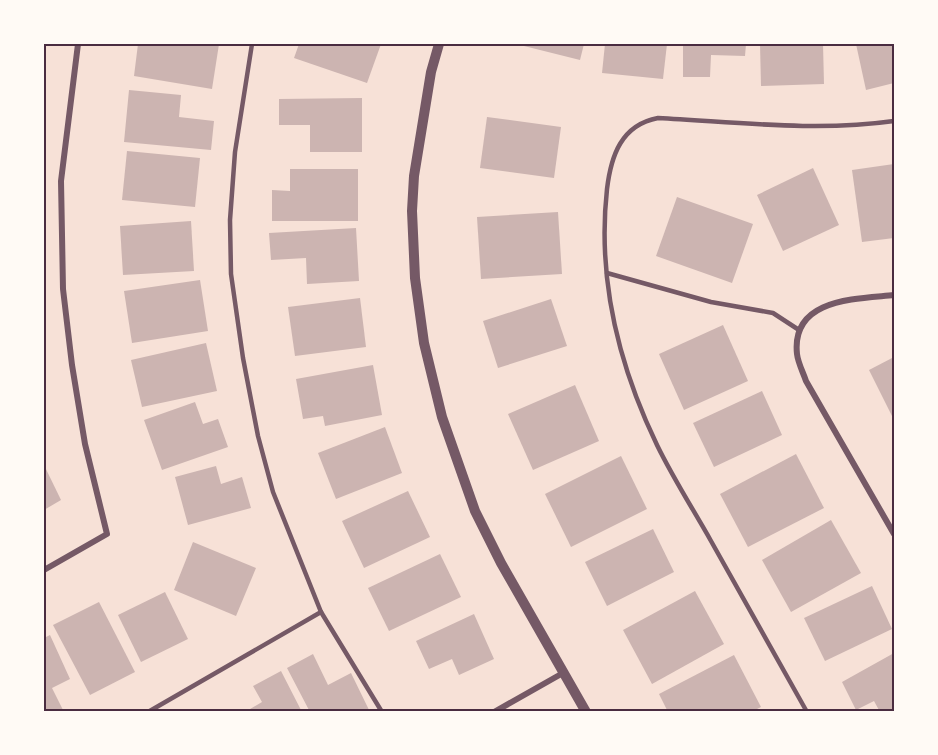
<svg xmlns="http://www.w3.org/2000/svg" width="938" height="755" font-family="'Sofia Sans Condensed',sans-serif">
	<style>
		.building { fill: #ccb4b1 }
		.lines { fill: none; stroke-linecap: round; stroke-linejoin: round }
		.service { stroke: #755966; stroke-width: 4.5 }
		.minor { stroke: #755966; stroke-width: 6 }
		.tertiary { stroke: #755966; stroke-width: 10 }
		.neatline { fill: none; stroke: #4a2c40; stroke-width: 2 }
	</style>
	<rect width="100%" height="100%" fill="#f7e1d7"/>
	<g class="building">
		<path d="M138,44H219L212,89L134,76Z"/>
		<path d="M299,44H381L367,83L294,58Z"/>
		<path d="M516,44H584L580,60Z"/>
		<path d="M605,44H667L663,79L602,73Z"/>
		<path d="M683,44H746L745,56L711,55L710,77H683Z"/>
		<path d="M760,44H823L824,84L761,86Z"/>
		<path d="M856,44H894V83L866,90Z"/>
		<path d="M129,90L181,95L179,117L214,121L211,150L124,142Z"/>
		<path d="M362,98V152H310V125H279V99Z"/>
		<path d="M487,117L561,127L554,178L480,168Z"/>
		<path d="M127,151L200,158L195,207L122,200Z"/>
		<path d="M894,164V238L862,242L852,170Z"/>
		<path d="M813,168L839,225L783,251L757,195Z"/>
		<path d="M290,169H358V221H272V190L290,191Z"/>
		<path d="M677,197L753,224L732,283L656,256Z"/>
		<path d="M558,212L562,274L481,279L477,217Z"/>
		<path d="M191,221L194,271L123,275L120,226Z"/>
		<path d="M356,228L359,281L307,284L306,258L271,260L269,233Z"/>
		<path d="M200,280L208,331L132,343L124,291Z"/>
		<path d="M360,298L366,347L295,356L288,307Z"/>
		<path d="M551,299L567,346L498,368L483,321Z"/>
		<path d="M723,325L748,381L684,410L659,354Z"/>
		<path d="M206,343L217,391L142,407L131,360Z"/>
		<path d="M894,357V420L869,370Z"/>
		<path d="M373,365L382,415L325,426L323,416L303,419L296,379Z"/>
		<path d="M575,385L599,441L533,470L508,414Z"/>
		<path d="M762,391L782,435L714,467L693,423Z"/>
		<path d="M195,402L203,424L218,419L228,447L162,470L144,420Z"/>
		<path d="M385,427L402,473L336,499L318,453Z"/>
		<path d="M796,454L824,508L748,547L720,494Z"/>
		<path d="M621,456L647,509L571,547L545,494Z"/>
		<path d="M44,465L61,500L44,510Z"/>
		<path d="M216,466L221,484L242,477L251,508L188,525L175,477Z"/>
		<path d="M408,491L430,537L364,568L342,521Z"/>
		<path d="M831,520L861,573L791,612L762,560Z"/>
		<path d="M653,529L674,572L607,606L585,562Z"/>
		<path d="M193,542L256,568L236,616L174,590Z"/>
		<path d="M440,554L461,597L389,631L368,588Z"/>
		<path d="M872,586L892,629L825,661L804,618Z"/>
		<path d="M695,591L724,644L652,684L623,630Z"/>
		<path d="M165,592L188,639L141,662L118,615Z"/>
		<path d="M99,602L135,672L90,695L53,625Z"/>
		<path d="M474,614L494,659L459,675L452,659L429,669L416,641Z"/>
		<path d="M50,635L70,679L52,688L64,712H44V638Z"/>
		<path d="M894,653V712H880L874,701L856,710L842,682Z"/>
		<path d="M313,654L328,685L351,673L370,712H310L287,668Z"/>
		<path d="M734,655L761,707L751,712H668L659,694Z"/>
		<path d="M281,671L302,712H245L262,702L253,686Z"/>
	</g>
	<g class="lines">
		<g class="service">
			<path d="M252,44L235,152L230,220L231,274L243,358L258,436L273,492L321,612L382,712"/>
			<path d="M607,273L711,302L773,313L799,330"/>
			<path d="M148,712L321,612"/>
			<path d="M807,712C775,655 743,598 711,541C693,509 673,478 657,445C618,364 597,279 607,189C611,156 621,125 658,118C737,122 816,132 894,121"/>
		</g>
		<g class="minor">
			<path d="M894,295C856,299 791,298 797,354C798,363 803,372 806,381L894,534"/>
			<path d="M44,570L107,534L85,444L72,365L63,289L61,181L78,44"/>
			<path d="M494,712L563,673"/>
		</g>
		<path class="tertiary" d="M439,44L431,72L414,176L412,211L415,278L424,343L442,417L475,511L501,563L586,712"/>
	</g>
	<rect width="938" height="755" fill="none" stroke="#fffaf5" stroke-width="90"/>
	<rect x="45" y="45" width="848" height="665" class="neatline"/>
</svg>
